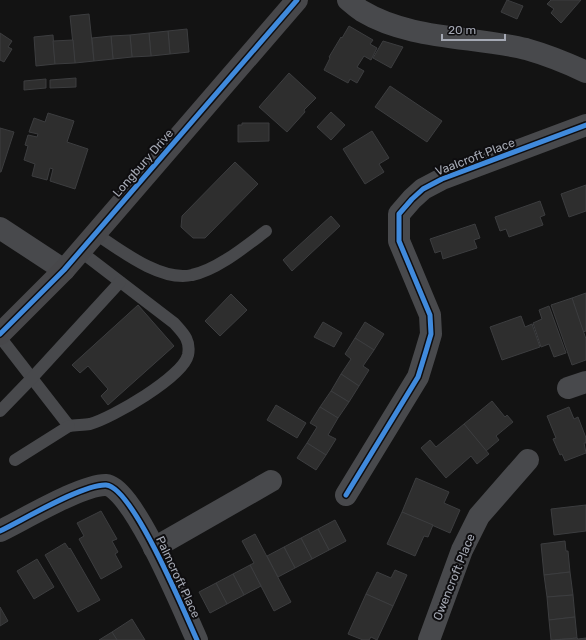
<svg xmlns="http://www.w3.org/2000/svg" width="586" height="640" font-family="Rubik,sans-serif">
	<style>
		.building { fill: #2e2e2e; stroke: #3c3d3f }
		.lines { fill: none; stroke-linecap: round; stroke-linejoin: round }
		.lane { stroke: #48494c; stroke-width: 12 }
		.street { stroke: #48494c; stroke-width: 22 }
		.secondary { stroke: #47474a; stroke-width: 22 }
		.cycleway-casing { stroke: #0e0d0f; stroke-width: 8 }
		.cycleway { stroke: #408adc; stroke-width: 5 }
		.labels { text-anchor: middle; stroke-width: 4; stroke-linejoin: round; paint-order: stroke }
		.street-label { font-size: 12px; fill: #a5a9b4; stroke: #0e0d0f }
	</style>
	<rect width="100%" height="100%" fill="#131313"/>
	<g class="building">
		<path d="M507,0L523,6L517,19L501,12Z"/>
		<path d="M551,0H581L561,23L551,13L554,9L547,4Z"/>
		<path d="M89,14L94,61L75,63L70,16Z"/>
		<path d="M349,26L373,40L370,44L377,48L371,60L364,56L357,67L364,71L357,83L350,79L348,83L324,70L330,58L329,57L341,37L342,38Z"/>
		<path d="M187,29L189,52L170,54L168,31Z"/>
		<path d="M168,31L170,54L151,56L149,33Z"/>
		<path d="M0,33L12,41L8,47L12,49L4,62L0,60Z"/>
		<path d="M149,33L151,56L132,57L130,35Z"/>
		<path d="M53,35L55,64L36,66L34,37Z"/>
		<path d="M130,35L132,57L113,59L111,36Z"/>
		<path d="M111,36L113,59L94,61L92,38Z"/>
		<path d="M73,40L75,63L55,64L53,41Z"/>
		<path d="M383,41L403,47L391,68L373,58Z"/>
		<path d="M289,73L316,98L304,110L305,112L287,132L259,107Z"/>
		<path d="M76,78V87L50,88V80Z"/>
		<path d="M46,79V88L24,90V81Z"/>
		<path d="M390,86L442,121L427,142L375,107Z"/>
		<path d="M331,112L345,125L331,140L317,127Z"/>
		<path d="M48,113L74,121L67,142L88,149L75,189L50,181L53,169L50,168L47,180L32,176L35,164L24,160L28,146L25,145L28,135L37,137L38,134L29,132L34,118L45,122Z"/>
		<path d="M242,123H269V141L238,142V125H242Z"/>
		<path d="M0,128L14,132L1,172H0Z"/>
		<path d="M372,131L389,158L379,164L384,172L365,184L343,149Z"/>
		<path d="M235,162L258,184L205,238H193L181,227L182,216Z"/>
		<path d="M586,185V211L569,217L561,194Z"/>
		<path d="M540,201L545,215L540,217L543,225L509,237L506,229L500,231L495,217Z"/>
		<path d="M331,216L340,226L292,271L283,260Z"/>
		<path d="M475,224L480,238L474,240L477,248L443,259L441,251L435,253L430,239Z"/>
		<path d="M586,293V331L583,332L572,298Z"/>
		<path d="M231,294L247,310L220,336L205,321Z"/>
		<path d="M572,298L586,339V360L572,365L551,305Z"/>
		<path d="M138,305L174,346L108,405L101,396L108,389L88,366L80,373L72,365Z"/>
		<path d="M549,306L566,353L554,357L549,344L541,347L533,323L542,319L539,310Z"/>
		<path d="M521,316L525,327L532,324L540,347L502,360L490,327Z"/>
		<path d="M323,322L342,333L334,347L314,337Z"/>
		<path d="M365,322L384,334L374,350L355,338Z"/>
		<path d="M355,338L374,350L363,366L369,370L359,386L341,374L351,359L345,354Z"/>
		<path d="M341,374L359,386L349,402L331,391Z"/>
		<path d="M331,391L349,402L338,418L320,407Z"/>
		<path d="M492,401L505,417L507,415L513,422L496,436L499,440L486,451L464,424Z"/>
		<path d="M276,405L306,423L297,438L267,420Z"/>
		<path d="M320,407L338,418L328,435L336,439L326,455L307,443L317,427L310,423Z"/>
		<path d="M569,407L574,419L578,417L586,438V443H584L586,453L565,461L562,454L560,455L553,439L556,438L547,416Z"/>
		<path d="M464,424L489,454L477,464L471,456L446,478L421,448L430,440L436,447Z"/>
		<path d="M307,443L326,455L316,470L297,458Z"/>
		<path d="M416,478L449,492L444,503L460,510L450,533L402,512Z"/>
		<path d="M586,505V531L554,535L551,509Z"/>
		<path d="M101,511L117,539L112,541L118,552L115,554L122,567L101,579L79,539L84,536L77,523Z"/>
		<path d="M402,512L433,525L428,537L424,536L415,556L387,544Z"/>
		<path d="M335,520L346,541L329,550L318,529Z"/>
		<path d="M318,529L329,550L312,559L301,538Z"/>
		<path d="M255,534L291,602L274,611L250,565L254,563L242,541Z"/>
		<path d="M301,538L312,559L295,568L284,547Z"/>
		<path d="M565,541L566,551H568L570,572L544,575L541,544Z"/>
		<path d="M65,543L69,549L70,548L100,600L78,612L45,555Z"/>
		<path d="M284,547L295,568L278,577L267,556Z"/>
		<path d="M37,559L54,587L34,599L17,571Z"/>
		<path d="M250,565L261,586L244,595L233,574Z"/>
		<path d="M395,570L407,575L393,606L366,594L377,572L391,578Z"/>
		<path d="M570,572L573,595L547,597L544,575Z"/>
		<path d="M233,574L244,595L227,604L216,583Z"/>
		<path d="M216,583L227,604L210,613L199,592Z"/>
		<path d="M366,594L393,606L377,640L371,637L369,640H363L348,634Z"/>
		<path d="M573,595L575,617L549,620L547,597Z"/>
		<path d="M0,607L8,621L0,626Z"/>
		<path d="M575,617L577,638L551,640L549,620Z"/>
		<path d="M132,619L145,640H117L112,632Z"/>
		<path d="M112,632L117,640H99Z"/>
		<path d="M577,638L578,639L586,638V640H555Z"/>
	</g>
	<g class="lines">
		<g class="lane">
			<path d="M96,234C120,250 161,282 192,275C217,270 246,246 266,231"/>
			<path d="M0,337L69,426C75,425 83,425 90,424C112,418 183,377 188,355C191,340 183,333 174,323L80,251"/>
			<path d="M0,411L32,378L120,282"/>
			<path d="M15,460L69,426"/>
		</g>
		<g class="street">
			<path d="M348,0C353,4 357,8 362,11C410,40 473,36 526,49C547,55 567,63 586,72"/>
			<path d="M0,228L64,270"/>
			<path d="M568,388L586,382"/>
			<path d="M346,495L418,377L426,351L431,334L430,315L399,241V214L412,199L423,189L442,179L586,125"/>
			<path d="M0,531C23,520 83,484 106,485C133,487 185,614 197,640"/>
			<path d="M154,548L271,481"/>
			<path d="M429,640L462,550L479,516L528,460"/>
		</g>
		<path class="secondary" d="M0,334L64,270L297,0"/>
		<g class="cycleway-casing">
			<g id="cycleway">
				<path d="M0,334L64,270L297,0"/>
				<path d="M346,495L418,377L426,351L431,334L430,315L399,241V214L412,199L423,189L442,179L586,125"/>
				<path d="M0,531C23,520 83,484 106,485C133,487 185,614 197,640"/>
			</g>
		</g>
		<use href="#cycleway" class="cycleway"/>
	</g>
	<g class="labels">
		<g class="street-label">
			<text transform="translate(475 157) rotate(-21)" y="4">Vaalcroft Place</text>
			<text transform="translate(143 163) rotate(-49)" y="4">Longbury Drive</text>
			<text transform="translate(178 577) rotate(65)" y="4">Palmcroft Place</text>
			<text transform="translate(454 577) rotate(-68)" y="4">Owencroft Place</text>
		</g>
	</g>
	<path d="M442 34v6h63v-6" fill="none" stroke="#a5a9b4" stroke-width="2"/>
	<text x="448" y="34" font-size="12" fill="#a5a9b4" stroke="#0e0d0f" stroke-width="3" paint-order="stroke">20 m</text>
</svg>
